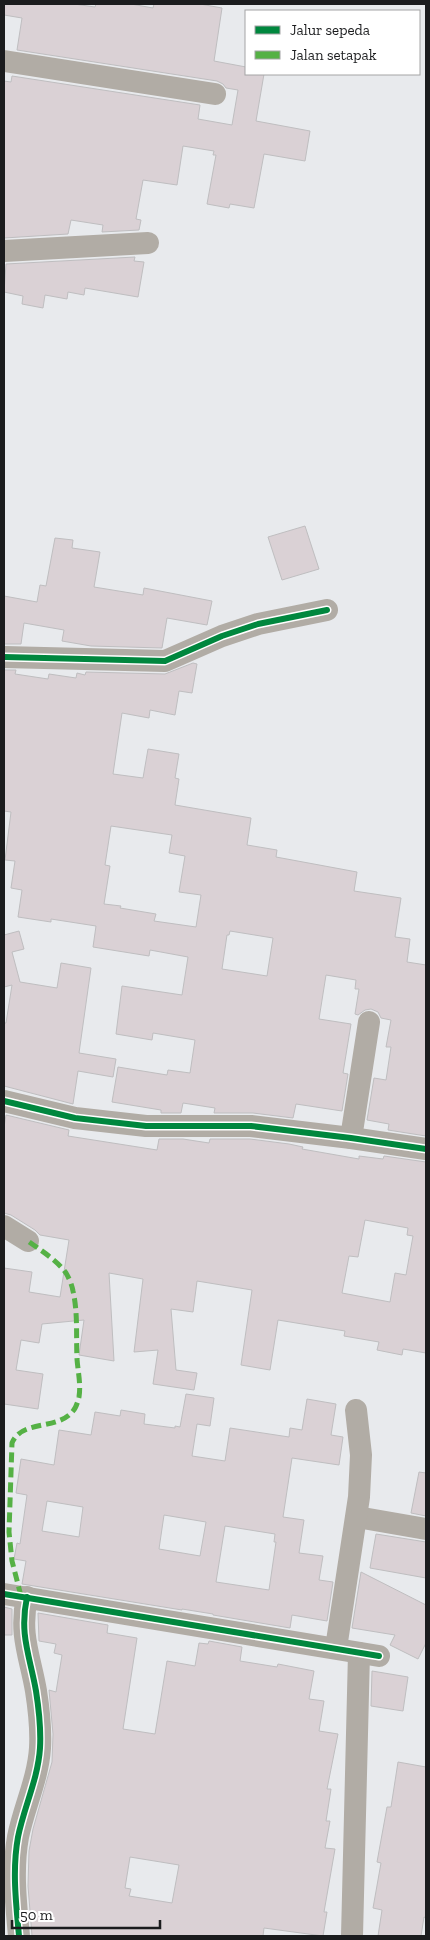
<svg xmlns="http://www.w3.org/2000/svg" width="430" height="1940" font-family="'Zilla Slab',serif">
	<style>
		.building { fill: #dad1d5; stroke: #bfbec0; fill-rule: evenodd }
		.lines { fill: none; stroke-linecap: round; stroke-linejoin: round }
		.minor { stroke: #b1aca5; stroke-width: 22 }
		.quiet { stroke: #55b145; stroke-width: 5; stroke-dasharray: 10 5; stroke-linecap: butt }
		.cycleway-casing { stroke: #fff; stroke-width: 9 }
		.cycleway { stroke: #00873e; stroke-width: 6 }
	</style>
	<rect width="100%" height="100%" fill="#e8eaed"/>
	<g class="building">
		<path d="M4,4H74L95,7L96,4H131L153,8L154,4H200L222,8L214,61L246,67V74H264L256,121L310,131L305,161L264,154L254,208L230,204L229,208L207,204L216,155H213L214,151L183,146L177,185L143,180L136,219L141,220L139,230L102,232L103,225L71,220L68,234L4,238V81L11,82L12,76L200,105L198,119L232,125L238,90L226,88L223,84L217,81L17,50L22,18L4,15Z"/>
		<path d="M135,257L134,261L144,262L138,297L85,288L84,295L68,292L67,299L45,295L43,308L22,304L23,296L4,292L6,264Z"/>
		<path d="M305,526L319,569L282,580L268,537Z"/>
		<path d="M55,538L73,540L72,548L100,552L94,587L143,595L144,588L212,601L207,625L167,618L162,648L91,646L62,641L64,630L24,623L21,644H4V596L37,602L40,585L46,586Z"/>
		<path d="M193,663L197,664L192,693L179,691L175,715L150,710L149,718L122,713L113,774L143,778L148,749L179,754L175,778L179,779L175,805L251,818L247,845L277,850L276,857L357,872L354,891L401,898L395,937L410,939L407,962L426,965V1136L388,1130L389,1124L367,1120L374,1078L386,1080L391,1047H386L391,1020L381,1018L378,1012L371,1009L365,1010L358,1015L355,1014L359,989H355L356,980L326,975L319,1019L351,1024L343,1073L348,1074L342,1111L296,1104L293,1118L253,1113H214L215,1108L183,1103L181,1113H161V1110L112,1102L118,1067L167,1075L168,1070L190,1073L195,1040L153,1033L152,1040L116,1034L122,986L182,995L188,957L150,950L149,956L93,947L96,926L51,919V922L18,917L22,890L11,888L15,861L5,860L11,812L4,811V670H16L15,674L48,679L49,674L76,678L77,673L85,675L86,672L165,674ZM111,826L172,835L169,853L185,856L179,892L201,895L196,927L154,921L156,914L120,908L121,906L104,904L110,866L105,865ZM230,931L273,938L267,976L222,969L227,935H229Z"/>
		<path d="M19,931L24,949L12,952L20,982L57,988L61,963L91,968L79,1053L116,1059L113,1077L78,1071L73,1104L4,1086V1023H6L12,985L4,987V935Z"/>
		<path d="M6,1115L69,1130L68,1136L157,1150L159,1139H183L209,1143L210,1139H250L289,1144L303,1147L302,1149L359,1159V1156L383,1159L384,1156L426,1162V1353L403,1349L402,1355L377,1350L379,1342L344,1336L345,1331L278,1320L270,1370L241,1365L252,1290L197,1281L193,1312L171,1309L176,1370L197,1373L194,1390L153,1384L158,1350L134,1352L143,1279L109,1273L114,1361L79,1355L84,1320L42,1324L39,1343L21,1340L16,1370L43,1374L38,1409L4,1404V1268L32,1272L29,1292L60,1297L69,1240L40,1235L35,1230L11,1215L4,1213V1127ZM365,1220L408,1228L407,1235L413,1236L406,1275L395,1273L390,1302L342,1293L349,1256L358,1257Z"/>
		<path d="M186,1394L214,1398L210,1426L197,1424L192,1456L225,1461L230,1428L289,1437L290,1428L302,1430L307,1399L336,1404L331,1435L343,1437L339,1465L292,1458L283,1517L304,1520L299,1553L323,1556L319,1580L333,1582L327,1621L292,1615L290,1628L213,1615V1614L182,1609V1610L22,1584L26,1561L14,1559L17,1543L20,1544L27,1495L16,1493L21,1459L54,1465L59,1430L91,1435L95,1412L120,1416L121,1410L145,1414L144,1424L175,1428V1426L180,1427ZM47,1501L83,1507L79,1537L42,1531ZM164,1515L206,1522L200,1556L159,1549ZM225,1526L275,1534L274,1542H276L269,1590L216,1582Z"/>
		<path d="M419,1472L426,1473V1516L411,1513Z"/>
		<path d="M376,1534L426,1542V1578L370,1568Z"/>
		<path d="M361,1572L426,1605V1643L418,1659L390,1645L395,1635L352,1628Z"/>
		<path d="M4,1607L12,1609V1635H4Z"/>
		<path d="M38,1613L108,1625L107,1633L137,1638L123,1729L155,1734L167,1661L195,1666L199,1643L208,1644L209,1641L242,1647L240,1661L277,1667L278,1664L314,1671L309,1699L324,1701L319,1731L338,1734L327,1789H331L326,1821H330L325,1848L335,1849L324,1912H327L323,1936L264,1928L263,1936H32L28,1886L29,1851L33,1829L52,1762L53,1734L49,1690L56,1692L62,1655L54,1653L56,1644L39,1641ZM130,1857L179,1865L172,1903L129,1896L131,1889L125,1888Z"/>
		<path d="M372,1671L408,1677L403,1711L371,1706Z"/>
		<path d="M398,1762L426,1767V1918L424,1917L421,1936H378L382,1910L373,1908L381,1863L377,1862L387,1807H391Z"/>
	</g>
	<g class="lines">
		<g class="minor">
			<path d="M4,61L215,94"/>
			<path d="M4,251L148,243"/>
			<path d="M4,657L165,661L222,636L258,624L327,610"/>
			<path d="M4,1101L75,1118L146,1126H251L351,1138L426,1149"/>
			<path d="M351,1138L369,1022"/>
			<path d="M4,1226L28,1241"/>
			<path d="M357,1517L426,1529"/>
			<path d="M4,1594L379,1656"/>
			<path d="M336,1648L359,1497L361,1455L356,1410"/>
			<path d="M19,1936C16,1903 12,1870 18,1837C24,1807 38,1779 40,1748C41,1730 39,1710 36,1691C30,1656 19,1635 27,1597"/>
			<path d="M352,1936L359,1653"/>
		</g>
		<path class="quiet" d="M21,1596L12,1561L9,1532L12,1443C22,1419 57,1431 73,1411C76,1408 78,1401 79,1397C81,1384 78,1372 77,1359C76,1336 78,1313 73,1291C72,1285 69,1278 66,1273C57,1260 40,1250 28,1241"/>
		<g class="cycleway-casing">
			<g id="cycleway">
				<path d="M4,657L165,661L222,636L258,624L327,610"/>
				<path d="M4,1101L75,1118L146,1126H251L351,1138L426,1149"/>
				<path d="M4,1594L379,1656"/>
				<path d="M19,1936C16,1903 12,1870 18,1837C24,1807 38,1779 40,1748C41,1730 39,1710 36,1691C30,1656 19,1635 27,1597"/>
			</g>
		</g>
		<use href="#cycleway" class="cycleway"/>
	</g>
	<rect width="430" height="1940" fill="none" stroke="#1b1c1e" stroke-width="10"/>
	<rect x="245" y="10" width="175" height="65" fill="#ffffff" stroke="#a4a4a5"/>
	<rect x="255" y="26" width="25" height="8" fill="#00873e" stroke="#a4a4a5"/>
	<text x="290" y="35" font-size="15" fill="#1b1c1e">Jalur sepeda</text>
	<rect x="255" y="51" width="25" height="8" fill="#55b145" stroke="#a4a4a5"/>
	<text x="290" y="60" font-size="15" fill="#1b1c1e">Jalan setapak</text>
	<path d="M12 1920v8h148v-8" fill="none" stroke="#1b1c1e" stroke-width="2.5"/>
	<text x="20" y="1920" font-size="15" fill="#1b1c1e" stroke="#ffffff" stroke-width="4" paint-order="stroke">50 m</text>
</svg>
